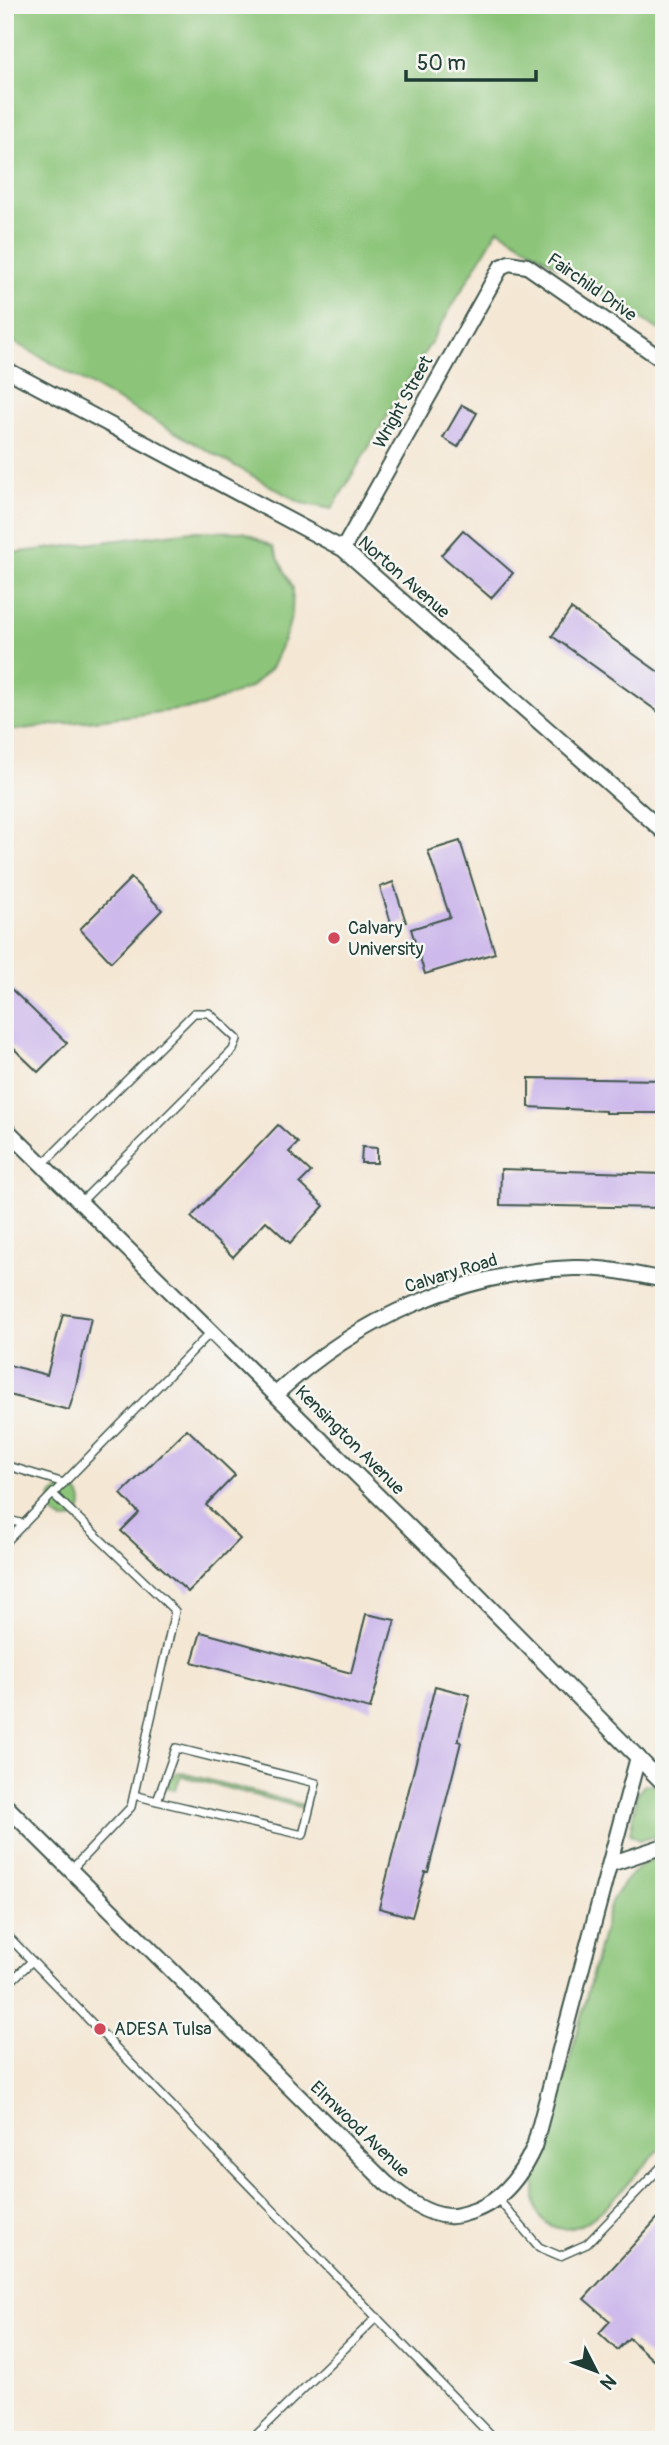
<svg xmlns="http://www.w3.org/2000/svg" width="669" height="2445" font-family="Pangolin,sans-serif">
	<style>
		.green { fill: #8cc579; stroke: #568156; stroke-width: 2 }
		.building { fill: #cdb9eb }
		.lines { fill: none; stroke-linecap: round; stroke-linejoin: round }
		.lane-casing { stroke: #3f564c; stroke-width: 10 }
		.street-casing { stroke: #3f564c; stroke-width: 18 }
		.lane { stroke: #fff; stroke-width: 7 }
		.street { stroke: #fff; stroke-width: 14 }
		.poi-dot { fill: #d1495b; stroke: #f6f6f2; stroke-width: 2.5 }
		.labels { text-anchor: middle; stroke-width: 5; stroke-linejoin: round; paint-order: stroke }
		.street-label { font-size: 18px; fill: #1f3d34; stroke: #f6f6f2 }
		.poi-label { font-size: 18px; fill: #1f3d34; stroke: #f6f6f2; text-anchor: start }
	</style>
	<rect width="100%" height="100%" fill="#f6f6f2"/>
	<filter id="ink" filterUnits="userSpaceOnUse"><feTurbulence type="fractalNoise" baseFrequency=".0143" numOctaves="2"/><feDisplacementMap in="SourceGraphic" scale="14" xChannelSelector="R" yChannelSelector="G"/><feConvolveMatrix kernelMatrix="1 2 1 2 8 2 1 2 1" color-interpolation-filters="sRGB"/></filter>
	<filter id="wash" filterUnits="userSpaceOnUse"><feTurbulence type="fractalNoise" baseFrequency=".00686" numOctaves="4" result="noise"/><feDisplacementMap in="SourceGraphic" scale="28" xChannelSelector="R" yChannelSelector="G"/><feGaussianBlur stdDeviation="1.57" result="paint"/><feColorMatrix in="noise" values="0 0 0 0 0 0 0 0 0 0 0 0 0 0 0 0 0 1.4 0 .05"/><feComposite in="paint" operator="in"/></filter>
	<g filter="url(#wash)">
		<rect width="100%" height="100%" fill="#f4e7d4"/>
		<g class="green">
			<path d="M5,5H664V333L498,229L332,509L301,503L5,337Z"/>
			<path d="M192,531L244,532L273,547L293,588L292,613L287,632L272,667L251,687L201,707L5,731V554Z"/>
			<circle cx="66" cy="1504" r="16"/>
			<path d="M178,1772L304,1805L303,1808L299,1807L181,1776L175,1790L168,1788L167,1782Z"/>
			<path d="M644,1785H653L664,1796V1833L640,1841L630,1834L637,1795Z"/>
			<path d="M664,1855V2146C635,2167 591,2245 552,2226C533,2217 535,2202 535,2185L530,2180L562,2090L611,1902C623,1881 639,1861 664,1855Z"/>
		</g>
		<g id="blocks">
			<g class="building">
				<path d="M462,405L477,413L458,447L443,438Z"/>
				<path d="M463,530L513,573L491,598L441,555Z"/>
				<path d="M571,609L664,676V716L552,636Z"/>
				<path d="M460,841L495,953L425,974L411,929L450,917L428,851Z"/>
				<path d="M131,878L162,910L111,962L80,929Z"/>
				<path d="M393,882L406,922L392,926L380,887Z"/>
				<path d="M5,983L67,1043L38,1072L5,1040Z"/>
				<path d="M529,1078L664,1080V1113H605V1111L529,1107Z"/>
				<path d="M278,1125L298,1143L289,1152L311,1172L300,1183L324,1206L290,1243L266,1221L233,1257L191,1217Z"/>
				<path d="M362,1147L377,1148V1163H361Z"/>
				<path d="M501,1169L664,1174V1208L500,1205Z"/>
				<path d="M63,1314L91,1318L75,1390L69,1410L5,1394V1364L47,1375Z"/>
				<path d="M187,1429L235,1475L206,1505L240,1539L188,1592L121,1531L139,1513L121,1494Z"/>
				<path d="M366,1614L395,1620L370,1709L192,1662L201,1632L351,1673Z"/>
				<path d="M435,1686L470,1695L458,1741L461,1742L428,1872H425L412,1917L379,1908Z"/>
				<path d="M664,2211V2349L653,2360L629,2338L617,2350L599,2333L610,2321L584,2299Z"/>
			</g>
		</g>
	</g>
	<g filter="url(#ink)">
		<use href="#blocks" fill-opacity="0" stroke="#3f564c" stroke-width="2"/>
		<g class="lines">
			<g class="lane-casing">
				<g id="lane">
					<path d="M43,1164L194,1013H209L237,1039L233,1050L81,1202"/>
					<path d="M5,1465L64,1483"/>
					<path d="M53,1494L175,1611L131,1807L71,1870"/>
					<path d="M5,1519L24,1524"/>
					<path d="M5,1543L211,1332"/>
					<path d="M134,1795L157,1801L303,1835L316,1783L176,1748L157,1801"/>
					<path d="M5,1933L495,2440"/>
					<path d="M5,1987L32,1961"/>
					<path d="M497,2198L539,2247L560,2256L587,2244L664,2164"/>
					<path d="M251,2440L377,2317"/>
				</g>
			</g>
			<g class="street-casing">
				<g id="street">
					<path d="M5,369L343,549L664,832"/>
					<path d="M343,549L501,267L509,263L527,266L664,361"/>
					<path d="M5,1128L448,1565L664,1784"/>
					<path d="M276,1394C358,1318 462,1272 574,1268C604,1267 634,1274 664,1280"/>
					<path d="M5,1805L386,2183C403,2197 425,2215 449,2216C456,2217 463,2214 470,2212C502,2202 521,2176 534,2147L638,1757"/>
					<path d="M610,1864L664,1846"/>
				</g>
			</g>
			<use href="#lane" class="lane"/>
			<use href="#street" class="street"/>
		</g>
	</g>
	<g class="poi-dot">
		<circle cx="334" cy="938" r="7"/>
		<circle cx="100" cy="2029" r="7"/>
	</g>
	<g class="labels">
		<g class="street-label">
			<text transform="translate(592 287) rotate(35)" y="6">Fairchild Drive</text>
			<text transform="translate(403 402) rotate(-61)" y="6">Wright Street</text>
			<text transform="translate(404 577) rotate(41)" y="6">Norton Avenue</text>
			<text transform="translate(451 1273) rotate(-17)" y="6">Calvary Road</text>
			<text transform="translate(350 1440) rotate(45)" y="6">Kensington Avenue</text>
			<text transform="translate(360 2129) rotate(44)" y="6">Elmwood Avenue</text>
		</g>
		<g class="poi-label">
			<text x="348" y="934">Calvary<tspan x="348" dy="21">University</tspan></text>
			<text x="114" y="2035">ADESA Tulsa</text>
		</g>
	</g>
	<rect width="669" height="2445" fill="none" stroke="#f6f6f2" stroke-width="28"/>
	<g transform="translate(596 2371) rotate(132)" stroke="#f6f6f2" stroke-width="5" paint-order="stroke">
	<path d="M0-5L12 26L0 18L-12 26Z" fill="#1f3d34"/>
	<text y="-10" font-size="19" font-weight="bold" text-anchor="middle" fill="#1f3d34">N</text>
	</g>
	<path d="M406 70v10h130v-10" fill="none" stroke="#1f3d34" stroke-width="3.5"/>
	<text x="417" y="70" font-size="21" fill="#1f3d34" stroke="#f6f6f2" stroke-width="5" paint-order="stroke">50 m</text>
</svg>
